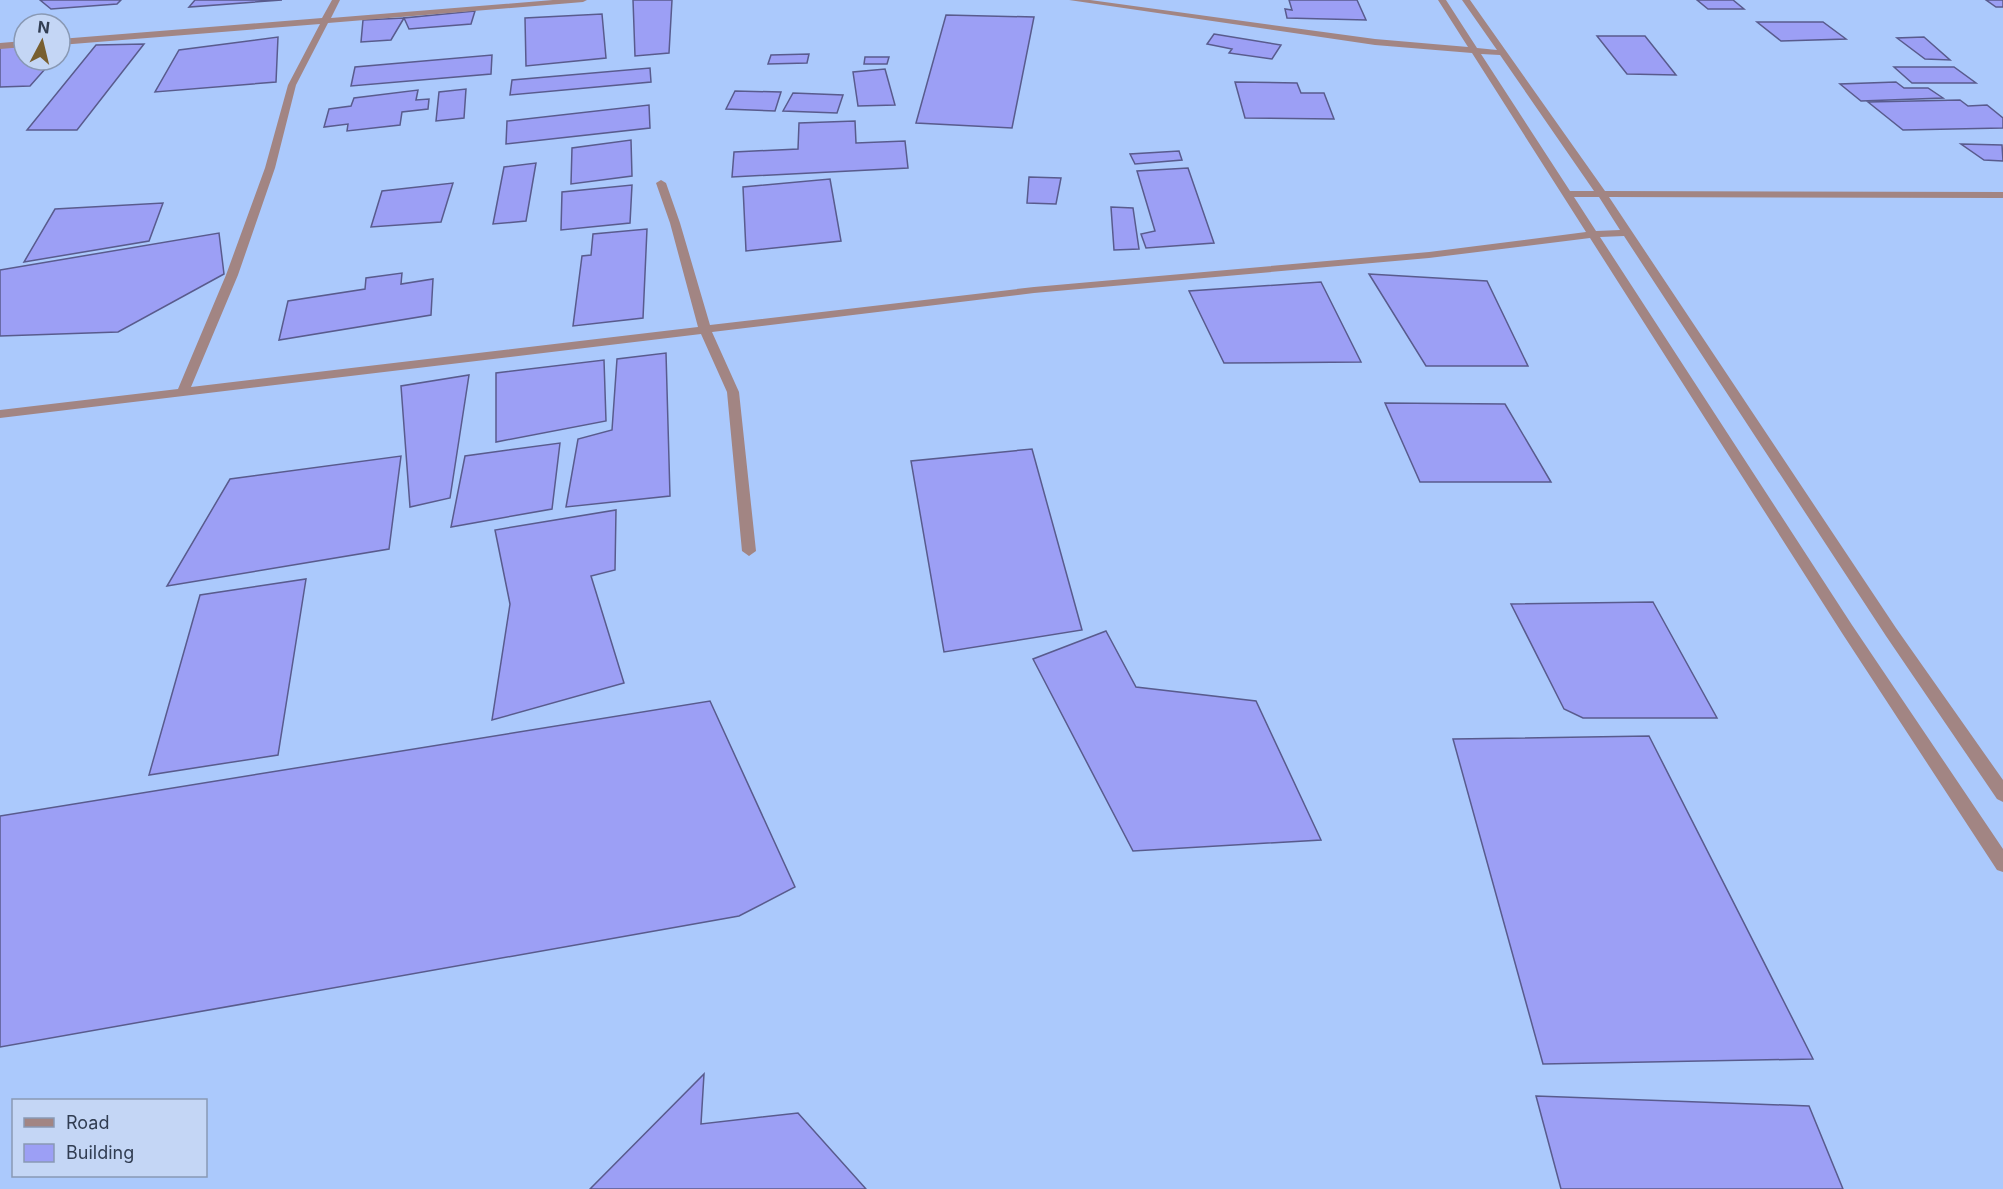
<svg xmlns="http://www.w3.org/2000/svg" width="2003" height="1189" font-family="Inter,sans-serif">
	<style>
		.building { fill: #9c9ff5; stroke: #595b8d; stroke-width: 1.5 }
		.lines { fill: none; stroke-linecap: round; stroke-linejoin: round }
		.minor { fill: #a28583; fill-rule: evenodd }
	</style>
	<rect width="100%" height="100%" fill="#abc9fc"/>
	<g class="building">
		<path d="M40,0H121L117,4L51,9Z"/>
		<path d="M195,0H282L189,7Z"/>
		<path d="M633,0H672L669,53L635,56Z"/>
		<path d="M1289,0H1357L1366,20L1287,18L1285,9L1292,10Z"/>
		<path d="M1697,0H1733L1744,9H1708Z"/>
		<path d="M1986,0H2003V7H1996Z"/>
		<path d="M475,11L471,24L409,29L404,18Z"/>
		<path d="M602,14L606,58L526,66L525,18Z"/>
		<path d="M946,15L1034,17L1012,128L916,123Z"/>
		<path d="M404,18L391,40L361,42L363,20Z"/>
		<path d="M1757,22H1823L1846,39L1781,41Z"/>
		<path d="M1214,34L1281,45L1272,59L1229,53L1232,49L1207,44Z"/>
		<path d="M1597,36H1645L1676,75L1627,74Z"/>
		<path d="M278,37L276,82L155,92L179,50Z"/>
		<path d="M1924,37L1950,60L1925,59L1897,38Z"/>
		<path d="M144,44L77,130H27L96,45Z"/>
		<path d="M24,46V60H53L30,86L0,87V47Z"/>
		<path d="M809,54L807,63L768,64L771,55Z"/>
		<path d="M492,55L491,74L351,86L355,67Z"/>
		<path d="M865,57H889L887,64H864Z"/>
		<path d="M1894,67H1954L1976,83H1912Z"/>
		<path d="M650,68L651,82L510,95L512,80Z"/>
		<path d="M885,69L895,105L858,106L853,72Z"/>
		<path d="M1235,82L1297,83L1301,93H1324L1334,119L1245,118Z"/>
		<path d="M1896,82L1904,88H1928L1943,98L1861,101L1840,84Z"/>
		<path d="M466,89L464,118L436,121L439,92Z"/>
		<path d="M418,90L416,100L429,99L428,109L402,112L400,125L347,131L348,124L324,127L329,109L351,106L354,98Z"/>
		<path d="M735,91L781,92L775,111L726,109Z"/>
		<path d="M793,93L843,95L837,113L783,111Z"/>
		<path d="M1960,100L1968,106L1987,105L2003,118V128L1903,130L1868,102Z"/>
		<path d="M649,105L650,128L506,144L507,121Z"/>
		<path d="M855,121L856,143L905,141L908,168L732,177L734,152L798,149L799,123Z"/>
		<path d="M631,140L632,176L571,184L572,148Z"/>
		<path d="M1961,144L2002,145L2003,161L1984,160Z"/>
		<path d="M1179,151L1182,160L1135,164L1130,154Z"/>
		<path d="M536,163L526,221L493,224L504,167Z"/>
		<path d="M1188,168L1214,243L1146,248L1141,234L1155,231L1137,171Z"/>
		<path d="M1029,177L1061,178L1056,204L1027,203Z"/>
		<path d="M830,179L841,241L746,251L743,187Z"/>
		<path d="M453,183L441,222L371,227L382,191Z"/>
		<path d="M632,185L630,223L561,230L562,192Z"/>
		<path d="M163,203L149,241L24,262L55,209Z"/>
		<path d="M1111,207L1133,208L1139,249L1114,250Z"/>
		<path d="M647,229L643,318L573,326L582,256L591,255L593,234Z"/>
		<path d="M219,233L224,274L118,332L0,336V270Z"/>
		<path d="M402,273L401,284L433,279L431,315L279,340L288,301L365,289L366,278Z"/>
		<path d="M1369,274L1487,281L1528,366H1426Z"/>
		<path d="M1321,282L1361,362L1224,363L1189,291Z"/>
		<path d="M666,353L670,496L566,507L578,439L612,430L617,359Z"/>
		<path d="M604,360L606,421L496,442V373Z"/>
		<path d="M469,375L450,498L410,507L401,386Z"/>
		<path d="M1385,403L1505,404L1551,482H1420Z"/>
		<path d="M560,443L552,509L451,527L465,456Z"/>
		<path d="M1032,449L1082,630L944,652L911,461Z"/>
		<path d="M401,456L389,549L167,586L230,479Z"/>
		<path d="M616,510L615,570L591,576L624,683L492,720L510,604L495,530Z"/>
		<path d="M306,579L278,755L149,775L200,595Z"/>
		<path d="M1653,602L1717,718H1583L1564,709L1511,604Z"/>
		<path d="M1106,631L1136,687L1256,701L1321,840L1133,851L1033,659Z"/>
		<path d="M710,701L795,887L739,916L0,1047V816Z"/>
		<path d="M1649,736L1813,1059L1543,1064L1453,739Z"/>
		<path d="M704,1074L701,1124L798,1113L866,1189H590Z"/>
		<path d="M1536,1096L1809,1106L1843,1189H1561Z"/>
	</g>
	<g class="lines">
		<g class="minor">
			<path d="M332,0H340L331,18L553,0H587L583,2L328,23L296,85L275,168L238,275L191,387L698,327L670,223L656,183L661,180L666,183L680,223L710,325L1034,287L1429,252L1586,232L1472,53L1375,45L1069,0H1090L1375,39L1468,47L1438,0H1446L1477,48L1497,50L1462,0H1470L1605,191L2003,192V198L1609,197L1896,628L2003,780V802L1997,799L1886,636L1624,236L1600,237L1852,625L2003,849V872L1997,870L1842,633L1590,238L1429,258L1034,293L712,332L739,392L756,551L749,556L742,551L727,392L701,334L0,418V410L178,389L226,275L265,168L288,85L320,24L60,45V39L322,18ZM1481,54L1500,55L1594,191H1570ZM1574,197H1599L1620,230L1596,231Z"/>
			<path d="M24,41V47L0,49V43Z"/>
		</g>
	</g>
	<rect x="12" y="1099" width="195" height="78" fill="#c4d6f5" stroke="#8999b4" stroke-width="1.5"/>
	<rect x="24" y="1118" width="30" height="9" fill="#a28583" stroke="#8999b4" stroke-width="1.5"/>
	<text x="66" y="1129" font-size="18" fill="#313d52">Road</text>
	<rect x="24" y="1144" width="30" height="18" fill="#9c9ff5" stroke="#8999b4" stroke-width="1.5"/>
	<text x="66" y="1159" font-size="18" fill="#313d52">Building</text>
	<g transform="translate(42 42) rotate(7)"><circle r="28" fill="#c4d6f5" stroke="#8999b4" stroke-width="1.5"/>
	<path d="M0-4.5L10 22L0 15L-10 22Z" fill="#785f30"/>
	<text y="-9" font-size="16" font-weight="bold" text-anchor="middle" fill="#313d52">N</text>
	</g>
</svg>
